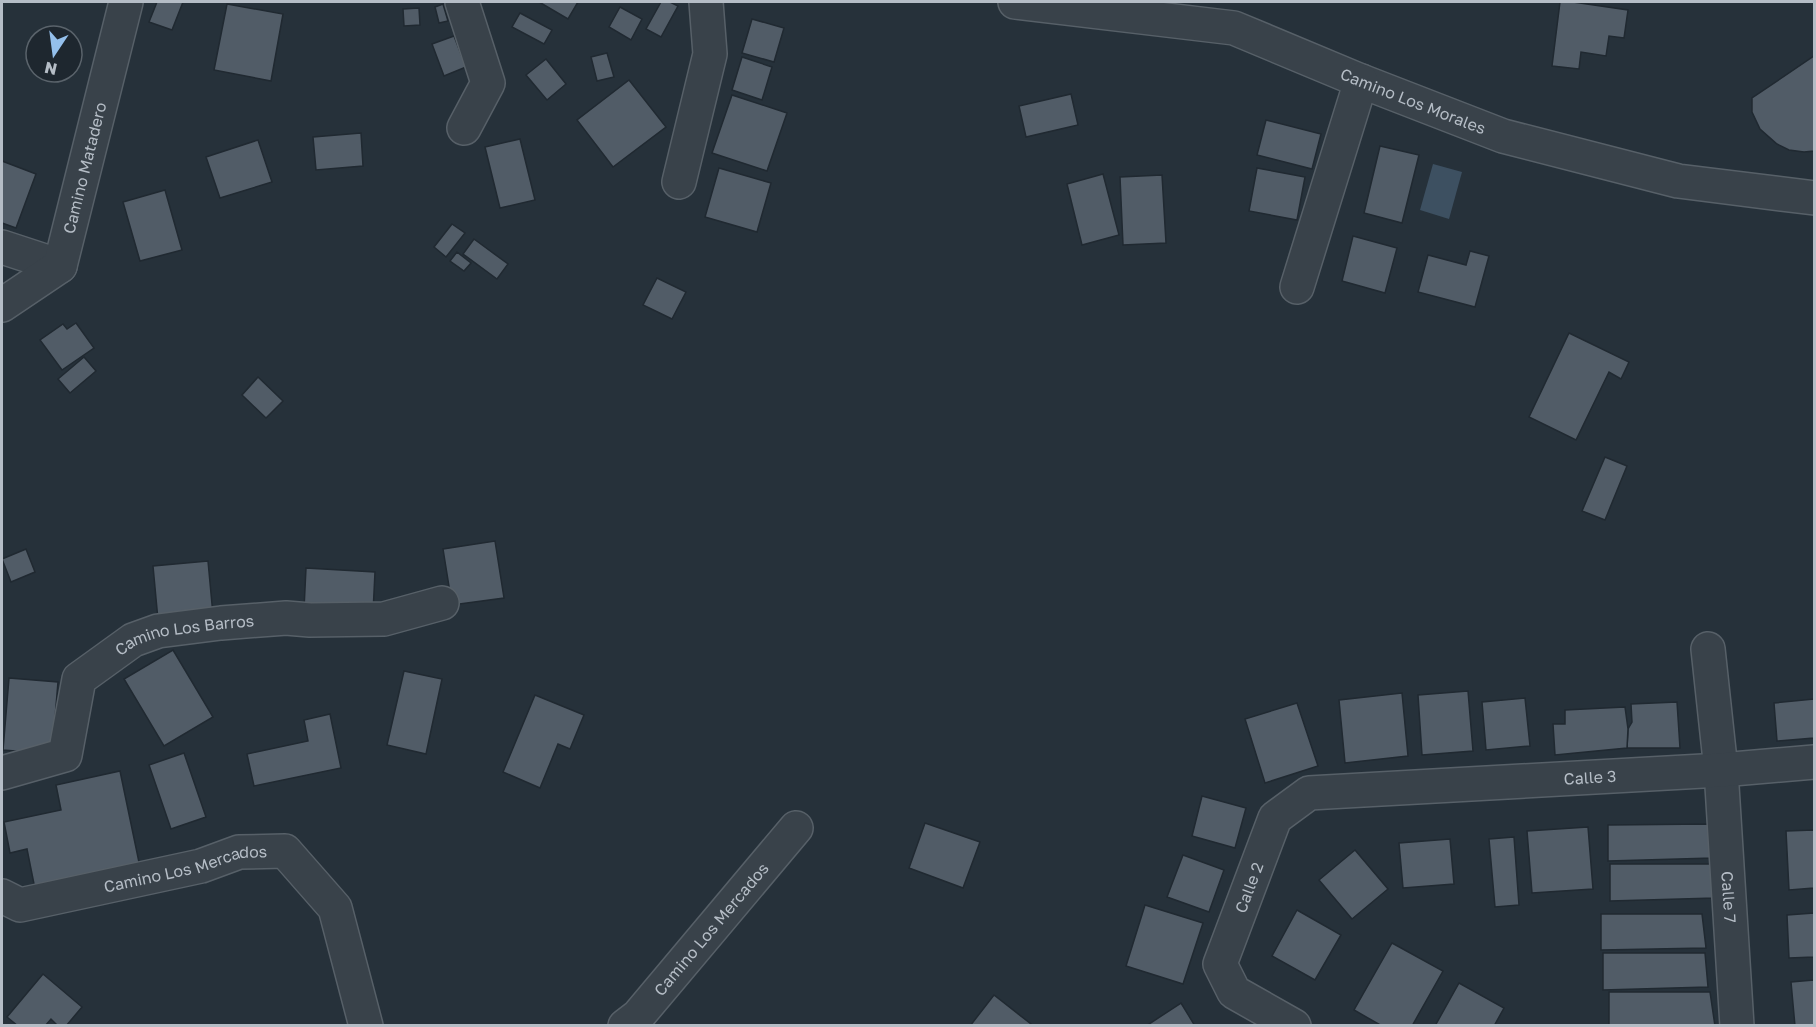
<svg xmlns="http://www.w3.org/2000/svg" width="1816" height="1027" font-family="'Golos Text',sans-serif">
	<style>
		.water { fill: #3d5061 }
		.building { fill: #515c67; stroke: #202931; stroke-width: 1.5 }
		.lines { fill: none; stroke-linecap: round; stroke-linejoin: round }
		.minor-casing { stroke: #576068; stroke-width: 36 }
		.minor { stroke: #39424a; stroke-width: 33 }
		.labels { text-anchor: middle; stroke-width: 4.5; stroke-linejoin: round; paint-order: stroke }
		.street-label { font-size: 16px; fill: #b5bdc6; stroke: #1e272f }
	</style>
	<rect width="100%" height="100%" fill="#26313a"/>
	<path class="water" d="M1433,164L1462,172L1449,219L1420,210Z"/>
	<g class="building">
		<path d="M157,2H183L172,30L149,22Z"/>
		<path d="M539,2H578L568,19Z"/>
		<path d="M661,2H670L678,6L661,37L646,29Z"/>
		<path d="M1560,2H1573L1628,10L1624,38L1609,36L1606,56L1581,52L1579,69L1552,66Z"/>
		<path d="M227,4L283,14L271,81L214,70Z"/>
		<path d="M443,4L448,21L439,23L435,7Z"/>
		<path d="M620,7L642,19L631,40L609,27Z"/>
		<path d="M419,8L420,25L404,26L403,9Z"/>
		<path d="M520,13L552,30L544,44L512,27Z"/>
		<path d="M752,19L784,28L774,62L742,53Z"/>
		<path d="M454,36L466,67L444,76L432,44Z"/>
		<path d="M607,53L614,77L597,81L591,57Z"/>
		<path d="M1814,56V151L1804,152L1789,150L1777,144L1760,129L1752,112V98Z"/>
		<path d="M742,57L772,67L762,100L732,90Z"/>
		<path d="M546,59L566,84L547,100L526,75Z"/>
		<path d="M629,80L666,127L613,167L577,120Z"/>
		<path d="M1071,94L1078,125L1026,137L1019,106Z"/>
		<path d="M732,95L787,113L767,171L712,153Z"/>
		<path d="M1266,120L1321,134L1312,169L1257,155Z"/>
		<path d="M361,133L363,166L316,170L313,137Z"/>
		<path d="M520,139L535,200L500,208L485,147Z"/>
		<path d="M258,140L272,182L220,198L206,157Z"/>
		<path d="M1380,146L1419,155L1402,223L1364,213Z"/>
		<path d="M2,161L36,174L16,228L2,223Z"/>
		<path d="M719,168L771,183L757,232L705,217Z"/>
		<path d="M1257,168L1305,177L1297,220L1249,211Z"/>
		<path d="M1103,174L1119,235L1082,245L1067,184Z"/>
		<path d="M1162,175L1166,243L1123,245L1120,177Z"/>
		<path d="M165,190L182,250L140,261L123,202Z"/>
		<path d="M452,224L465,233L446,257L434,247Z"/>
		<path d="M1353,236L1397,248L1385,293L1342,281Z"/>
		<path d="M474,239L508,264L497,279L463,254Z"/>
		<path d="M1470,251L1489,256L1475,307L1418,292L1428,255L1466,265Z"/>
		<path d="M457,252L471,263L464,271L450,261Z"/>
		<path d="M657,278L686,292L672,319L643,305Z"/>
		<path d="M76,323L94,348L62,370L40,340L63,324L67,329Z"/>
		<path d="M1569,333L1629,362L1621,379L1609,372L1576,440L1529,417Z"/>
		<path d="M84,357L96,371L70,393L58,379Z"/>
		<path d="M258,377L283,401L266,418L242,395Z"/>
		<path d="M1605,457L1627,466L1605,520L1582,511Z"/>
		<path d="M495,541L504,598L452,605L443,549Z"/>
		<path d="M26,549L35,572L11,582L2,559Z"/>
		<path d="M208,561L213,615L158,620L153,566Z"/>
		<path d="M306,568L375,572L373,613L304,609Z"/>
		<path d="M173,650L213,717L164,746L124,679Z"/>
		<path d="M404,671L442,679L426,754L387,745Z"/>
		<path d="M9,678L58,682L52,754L3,750Z"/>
		<path d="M1468,691L1473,751L1422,755L1418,695Z"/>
		<path d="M1402,693L1408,756L1345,763L1339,700Z"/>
		<path d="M535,695L584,715L570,749L558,744L540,788L503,772Z"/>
		<path d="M1525,698L1530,746L1486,750L1482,702Z"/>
		<path d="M1814,699V738L1777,741L1774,703Z"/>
		<path d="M1677,702L1680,748H1627L1628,729L1632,722L1631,704Z"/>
		<path d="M1297,703L1318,766L1265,783L1245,719Z"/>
		<path d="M1625,707L1628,729L1627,748L1555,755L1553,724H1565V710Z"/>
		<path d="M330,714L341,768L254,786L247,754L308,741L304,720Z"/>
		<path d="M184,753L206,817L171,829L149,765Z"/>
		<path d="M120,771L140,867L35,889L27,849L10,853L4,822L61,810L56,785Z"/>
		<path d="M1202,796L1246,808L1235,848L1192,836Z"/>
		<path d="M925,823L980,842L963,888L909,868Z"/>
		<path d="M1709,824L1713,858L1608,861V825Z"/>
		<path d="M1588,827L1593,889L1532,893L1527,831Z"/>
		<path d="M1814,830V888L1789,890L1786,831Z"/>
		<path d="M1514,837L1519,905L1495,907L1489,839Z"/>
		<path d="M1450,839L1454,884L1403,888L1399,843Z"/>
		<path d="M1355,850L1388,889L1352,919L1319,880Z"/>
		<path d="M1183,855L1224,870L1209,912L1167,897Z"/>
		<path d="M1610,864H1711L1715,898L1610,901Z"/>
		<path d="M1145,905L1203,923L1183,984L1126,966Z"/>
		<path d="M1297,910L1341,935L1315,980L1272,956Z"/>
		<path d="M1814,913V957L1789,958L1787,915Z"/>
		<path d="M1601,914H1702L1706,948L1601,950Z"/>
		<path d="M1392,943L1443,971L1412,1026H1382L1354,1010Z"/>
		<path d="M1603,953H1705L1708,987L1603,990Z"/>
		<path d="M43,974L82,1007L66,1026H58L51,1019L45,1026H18L7,1017Z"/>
		<path d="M1814,980V1026H1795L1791,982Z"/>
		<path d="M1459,983L1504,1008L1494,1026H1435Z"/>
		<path d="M1609,992H1710L1715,1026H1609Z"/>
		<path d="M994,995L1031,1024L1030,1026H970Z"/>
		<path d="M1181,1003L1195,1026H1146Z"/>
	</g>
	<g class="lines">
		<g class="minor-casing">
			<g id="minor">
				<path d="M462,2L488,83L464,128"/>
				<path id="s1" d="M1015,2L1234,28L1361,81L1503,136L1678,181L1814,198"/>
				<path d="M679,182L710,54L706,2"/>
				<path d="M2,247L60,266"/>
				<path d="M1297,287L1361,81"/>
				<path id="s2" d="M2,305L60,266L126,2"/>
				<path id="s3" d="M1708,649L1721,770L1737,1026"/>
				<path id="s4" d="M2,773L65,755L79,679L133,640L158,631L221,623L286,618L310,620L384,619L442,603"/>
				<path id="s5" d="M2,896L20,905L201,866L239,852L285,851L335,908L366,1026"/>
				<path id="s6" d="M625,1026L638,1016L796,828"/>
				<path id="s7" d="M1294,1026L1234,992L1220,964L1275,818L1309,793L1721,770L1814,762"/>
			</g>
		</g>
		<use href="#minor" class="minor"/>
	</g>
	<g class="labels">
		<g class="street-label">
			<text dy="6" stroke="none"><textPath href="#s1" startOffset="414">Camino Los Morales</textPath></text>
			<text dy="6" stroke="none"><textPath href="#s2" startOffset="171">Camino Matadero</textPath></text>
			<text dy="6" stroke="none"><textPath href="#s4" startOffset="261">Camino Los Barros</textPath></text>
			<text dy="6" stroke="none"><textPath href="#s7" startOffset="580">Calle 3</textPath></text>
			<text dy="6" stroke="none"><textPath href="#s5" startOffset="190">Camino Los Mercados</textPath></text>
			<text dy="6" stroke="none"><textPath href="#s7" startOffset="182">Calle 2</textPath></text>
			<text dy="6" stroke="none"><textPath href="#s3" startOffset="249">Calle 7</textPath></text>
			<text dy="6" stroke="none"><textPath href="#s6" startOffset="130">Camino Los Mercados</textPath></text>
		</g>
	</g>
	<rect width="1816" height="1027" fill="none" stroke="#b5bdc6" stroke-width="6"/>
	<g transform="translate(54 54) rotate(193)"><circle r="28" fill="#1e272f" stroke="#5a636b" stroke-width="1.5"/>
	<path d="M0-4.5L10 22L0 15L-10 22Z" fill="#94c0ec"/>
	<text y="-9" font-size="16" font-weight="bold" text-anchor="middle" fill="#b5bdc6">N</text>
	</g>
</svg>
